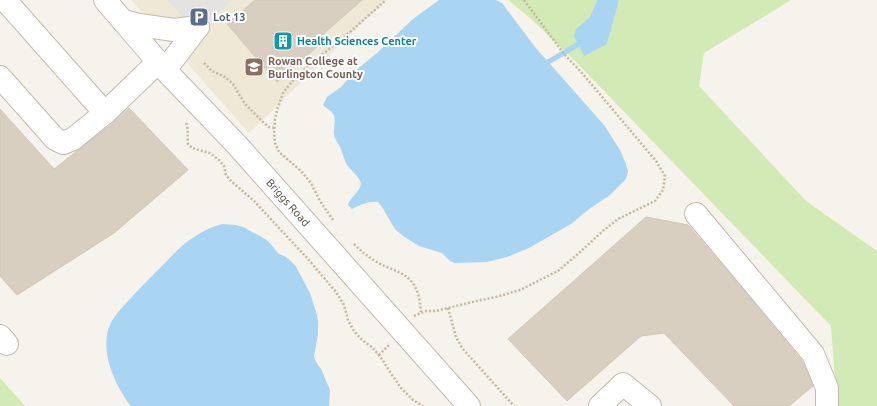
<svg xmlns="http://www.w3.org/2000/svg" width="877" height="406" font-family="Ubuntu,sans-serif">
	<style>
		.education { fill: #efe8d6 }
		.green { fill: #d2eab5 }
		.parking { fill: #e5e3e0 }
		.water { fill: #a9d4f2 }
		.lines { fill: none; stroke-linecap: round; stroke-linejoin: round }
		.stream { stroke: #a9d4f2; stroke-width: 5.5 }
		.building { fill: #d8cfc1; stroke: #d3c7b4 }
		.minor-casing { stroke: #c2bbae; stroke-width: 24 }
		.path { stroke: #c4b79f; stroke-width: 2.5; stroke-dasharray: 2 2; stroke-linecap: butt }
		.minor { stroke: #fff; stroke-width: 22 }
		.labels { text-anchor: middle; stroke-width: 4; stroke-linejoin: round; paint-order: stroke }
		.service-label { font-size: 11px; font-weight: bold; fill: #4e5e75; stroke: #fff; text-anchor: start }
		.culture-label { font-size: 11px; font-weight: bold; fill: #0d838f; stroke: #fff; text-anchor: start }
		.education-label { font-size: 11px; font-weight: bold; fill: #785e54; stroke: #fff; text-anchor: start }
		.street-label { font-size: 11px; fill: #4b4439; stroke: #fff }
	</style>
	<rect width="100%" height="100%" fill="#f6f3ec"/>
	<path class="education" d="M131,0H386L249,133Z"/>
	<g class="green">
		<path d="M508,0H597L590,17L576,29L607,44L619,0H791L704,53L699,86L806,201L877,251V406H837L831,326L576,62L529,17Z"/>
		<path d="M0,378L25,406H0Z"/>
	</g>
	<path class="parking" d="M167,0H232L198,33Z"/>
	<g class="water">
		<path d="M439,0H496L502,3L535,47L604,125L620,150L626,164L628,171L626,179L610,195L589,209L571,224L529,248L507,257L487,262L455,263L450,261L442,253L419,246L403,236L396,230L393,226L382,207L378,202C369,201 360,205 352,209L348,205C350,197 360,192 361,184C361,178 349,169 346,163C344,159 343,154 341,149C339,144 335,140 334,135C333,129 336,122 334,116C333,111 327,109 323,105L327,97L341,87L354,72L378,52L413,19Z"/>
		<path d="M597,0H619L607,44L584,56L574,36L576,29L590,17Z"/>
		<path d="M222,224L236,225L243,227L260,236L268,241L279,254L286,257L295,265L310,293L317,315L318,322V335L314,356L316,362L321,369L330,390L329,406H131C126,401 123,394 119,388C110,370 103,351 108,330C111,319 120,310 127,302C138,290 149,279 161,267C168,260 175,252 182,246C194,236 207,228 222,224Z"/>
	</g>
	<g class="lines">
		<path class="stream" d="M543,65L584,41"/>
	</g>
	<g class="building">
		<path d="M255,0H362L321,36L325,40L277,82L227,24Z"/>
		<path d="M129,108L188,170L114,233L17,295L0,276V109L54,169L113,123Z"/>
		<path d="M646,217L688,225L736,281L802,361L813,386L789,406H734L664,333L641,336L567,401L508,339Z"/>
	</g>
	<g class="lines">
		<g class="minor-casing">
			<g id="minor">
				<path d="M5,0L105,113"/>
				<path id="s1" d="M105,0L165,70L237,145L469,406"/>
				<path d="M123,21L139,25L174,30L198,27"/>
				<path d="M165,70L198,27"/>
				<path d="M0,77L55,139L63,143L73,139L105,113L158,62"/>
				<path d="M696,214L813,354L827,388V406"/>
				<path d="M0,336L7,344"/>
				<path d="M600,406L623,384L650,406"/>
			</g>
		</g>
		<g class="path">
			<path d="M204,63L212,71L225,77L233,84L245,104L264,123L269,127L274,128"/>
			<path d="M186,123C189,130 187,136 188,144L192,148L210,153L219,160L224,166L226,175L230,180L254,201L308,259L336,292L344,305L348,320L354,331L361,339L373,348L382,359L392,375L401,388L413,400L423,406"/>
			<path d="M333,220L320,201L311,183L301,171L279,152L275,143L274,134L275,120L277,110L283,93L294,79L307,67L350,32L386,0"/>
			<path d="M354,244C361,251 368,257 377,262C388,269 403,271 412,282C419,291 420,302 421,312"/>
			<path d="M448,308L456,337L462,348L514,406"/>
			<path d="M414,316L426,311H436L472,302L496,297L520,290L558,271L579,253L604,230L618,219L655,201L663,190L665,176L656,161L582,73L564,54L524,0"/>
			<path d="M379,355L389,345"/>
		</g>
		<use href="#minor" class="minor"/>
	</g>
	<defs>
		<g id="parking-square" transform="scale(1)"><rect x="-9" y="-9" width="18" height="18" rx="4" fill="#5c6f8a" stroke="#fff"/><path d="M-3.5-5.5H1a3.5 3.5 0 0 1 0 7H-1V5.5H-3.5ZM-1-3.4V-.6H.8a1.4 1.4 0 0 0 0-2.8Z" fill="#fff"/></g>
		<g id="building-square" transform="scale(1)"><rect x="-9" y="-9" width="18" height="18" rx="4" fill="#0f9aa8" stroke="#fff"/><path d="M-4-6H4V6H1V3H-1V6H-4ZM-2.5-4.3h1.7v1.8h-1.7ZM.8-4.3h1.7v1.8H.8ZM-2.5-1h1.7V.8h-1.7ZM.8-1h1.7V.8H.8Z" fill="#fff"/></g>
		<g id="university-square" transform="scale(1)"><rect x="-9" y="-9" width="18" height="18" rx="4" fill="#8d6e63" stroke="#fff"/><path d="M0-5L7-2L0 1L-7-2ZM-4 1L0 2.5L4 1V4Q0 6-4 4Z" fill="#fff"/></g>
	</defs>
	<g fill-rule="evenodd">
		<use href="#parking-square" x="199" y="17"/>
		<use href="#building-square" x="283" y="41"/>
		<use href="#university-square" x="254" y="67"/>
	</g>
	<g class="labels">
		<g class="service-label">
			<text x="213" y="21">Lot 13</text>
		</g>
		<g class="culture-label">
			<text x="297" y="45">Health Sciences Center</text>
		</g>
		<g class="education-label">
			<text x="268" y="65">Rowan College at<tspan x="268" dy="13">Burlington County</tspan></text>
		</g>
		<g class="street-label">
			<text dy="4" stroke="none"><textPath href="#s1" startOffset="273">Briggs Road</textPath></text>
		</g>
	</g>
</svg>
